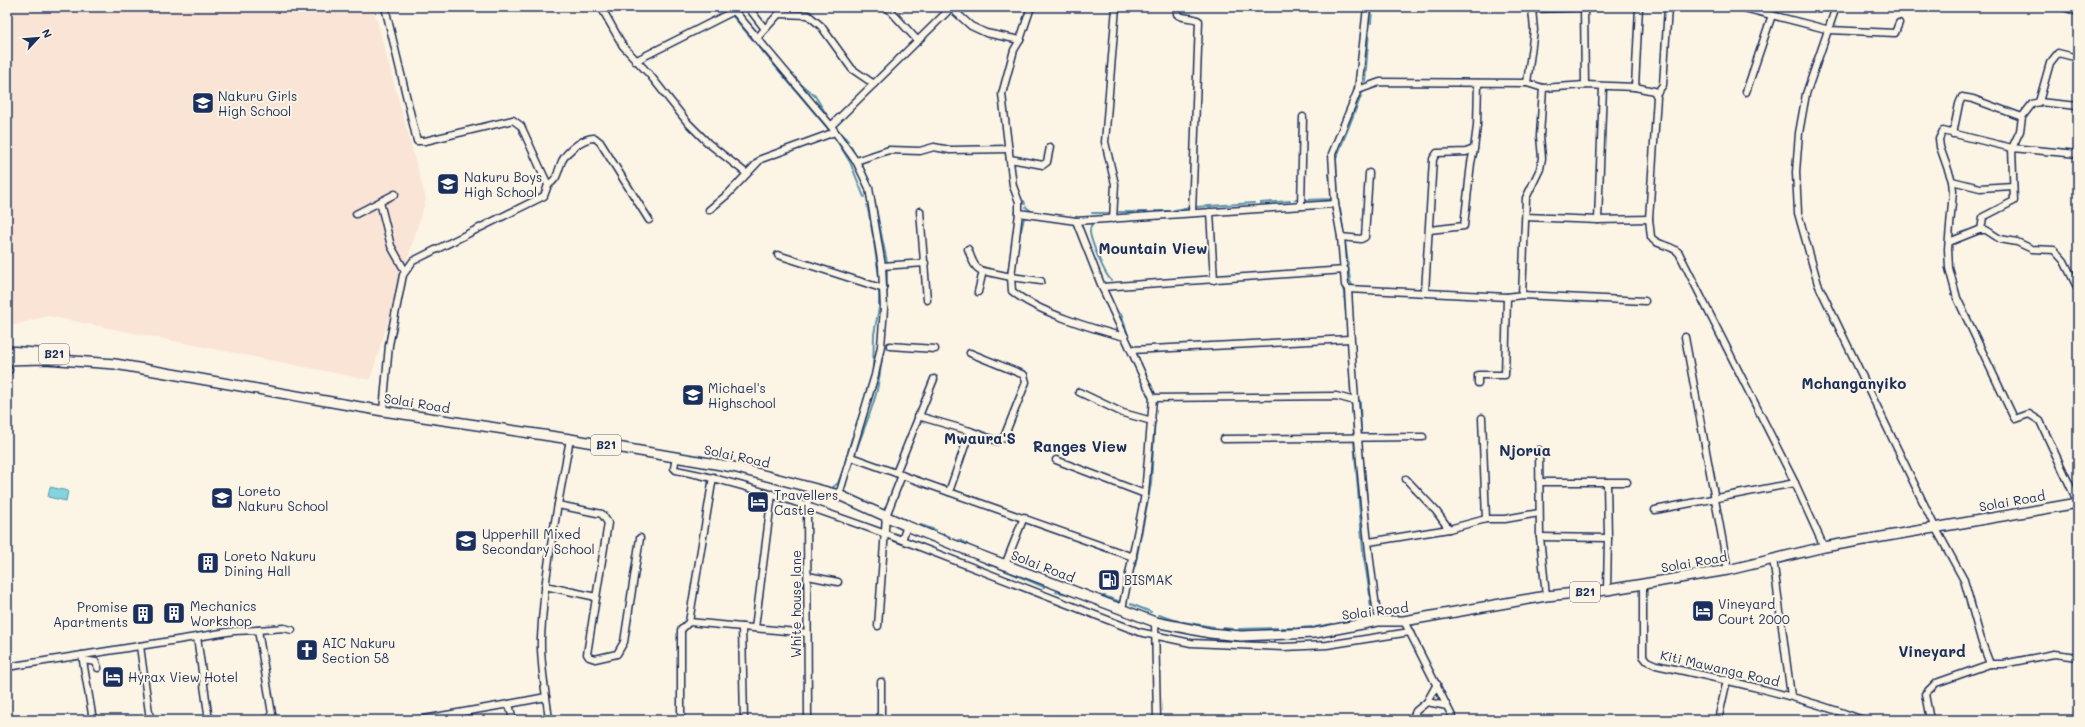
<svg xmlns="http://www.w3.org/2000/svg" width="2085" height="727" font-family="Mali,sans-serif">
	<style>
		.built { fill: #fae4d5 }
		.water { fill: #84d4df; stroke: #5a92ab }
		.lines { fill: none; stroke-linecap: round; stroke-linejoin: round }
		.stream { stroke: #5a92ab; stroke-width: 2 }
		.minor-casing { stroke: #1b2f5e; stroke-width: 9 }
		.highway-casing { stroke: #1b2f5e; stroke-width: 12 }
		.minor { stroke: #fcf5e5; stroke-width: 6 }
		.highway { stroke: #fcf5e5; stroke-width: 9 }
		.labels { text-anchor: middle; stroke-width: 4; stroke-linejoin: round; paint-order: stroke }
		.shield { fill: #fcf5e5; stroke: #5e6a86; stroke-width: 1 }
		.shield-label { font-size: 12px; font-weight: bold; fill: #1b2f5e }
		.poi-label { font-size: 13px; fill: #1b2f5e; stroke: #fcf5e5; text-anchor: start }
		.street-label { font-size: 13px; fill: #1b2f5e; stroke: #fcf5e5 }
		.quarter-label { font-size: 15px; font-weight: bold; fill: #1b2f5e; stroke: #fcf5e5 }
	</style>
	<rect width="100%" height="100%" fill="#fcf5e5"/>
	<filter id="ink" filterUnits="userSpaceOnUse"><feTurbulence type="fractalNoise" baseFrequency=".025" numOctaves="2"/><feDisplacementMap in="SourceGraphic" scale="8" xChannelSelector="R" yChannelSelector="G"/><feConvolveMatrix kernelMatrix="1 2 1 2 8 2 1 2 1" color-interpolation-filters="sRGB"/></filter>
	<g filter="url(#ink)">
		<path class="built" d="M7,7H373L426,199L370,380L48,316L7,327Z"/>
		<path class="water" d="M50,487L68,491L66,501L48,497Z"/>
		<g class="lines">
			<g class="stream">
				<path d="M725,7L728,11"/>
				<path d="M735,7L758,33"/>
				<path d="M731,14L830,131"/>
				<path d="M1371,23L1372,7"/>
				<path d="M764,41L775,55"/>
				<path d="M786,68L793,76"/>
				<path d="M797,81L815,96L830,120"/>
				<path d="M1365,81L1369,31"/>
				<path d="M838,130L848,141"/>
				<path d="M834,136L850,162L864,197"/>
				<path d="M851,147L857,158"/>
				<path d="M862,166L869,181"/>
				<path d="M874,199L887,262"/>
				<path d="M1294,200H1298"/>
				<path d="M1303,200L1332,199L1329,174"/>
				<path d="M1338,200L1336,159L1363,91"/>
				<path d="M1024,201L1025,204"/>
				<path d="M1260,203L1290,201"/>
				<path d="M867,205L870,219"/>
				<path d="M1026,207L1031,211"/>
				<path d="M1195,207L1254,203"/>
				<path d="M1333,209L1335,222"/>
				<path d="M1340,209L1344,234"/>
				<path d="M1174,210L1188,208"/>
				<path d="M1155,211H1169"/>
				<path d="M1119,212H1134"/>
				<path d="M1138,212H1148"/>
				<path d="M1092,213H1112"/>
				<path d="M1092,224C1091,226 1090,228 1090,230C1089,238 1105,275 1111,280"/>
				<path d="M871,225L873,236"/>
				<path d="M1021,231L1024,218H1028"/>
				<path d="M1338,234L1340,262"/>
				<path d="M1345,241L1350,281L1352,285"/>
				<path d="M874,242L880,283"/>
				<path d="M1018,246L1020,234"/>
				<path d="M1005,274L1008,273L1012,246"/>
				<path d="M1343,286L1346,313"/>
				<path d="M1351,299L1352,293"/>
				<path d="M1121,314L1129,338"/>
				<path d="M1352,314L1354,335"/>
				<path d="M1131,342L1135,348"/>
				<path d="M1136,353L1139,359"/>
				<path d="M1141,363L1143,369"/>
				<path d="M873,369L874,334L879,308V290"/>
				<path d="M1350,373L1351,393"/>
				<path d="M1352,401L1354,435"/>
				<path d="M1360,401L1361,433"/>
				<path d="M1155,406L1156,401"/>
				<path d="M1155,415V412"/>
				<path d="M855,428L858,419"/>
				<path d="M853,433L854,430"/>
				<path d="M1361,441L1365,479"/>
				<path d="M1354,442L1363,551L1370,595"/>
				<path d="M848,452L852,438"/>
				<path d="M855,454C862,433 872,411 877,390C885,349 887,309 887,268"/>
				<path d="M845,463L847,455"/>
				<path d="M851,470L853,461"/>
				<path d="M1366,487L1367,503"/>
				<path d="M831,489L838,483L844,467"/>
				<path d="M921,525L935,530"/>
				<path d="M944,534L950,537"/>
				<path d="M959,540L967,544"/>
				<path d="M979,559L992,566"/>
				<path d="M1135,566L1151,484L1155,417"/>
				<path d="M997,567L1044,587"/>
				<path d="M1132,579V578"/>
				<path d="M1081,589L1087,591"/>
				<path d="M1056,592L1067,594"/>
				<path d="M1104,596L1118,601"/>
				<path d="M1131,604L1151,612"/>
				<path d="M1159,615L1178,621"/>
				<path d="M1365,620L1372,616L1370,601"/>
				<path d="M1183,622L1214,627"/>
				<path d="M1336,624L1347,622"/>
				<path d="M1315,627L1332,624"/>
				<path d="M1222,628L1233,629"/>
				<path d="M1281,628H1294"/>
				<path d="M1298,628L1312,627"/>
				<path d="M1239,629L1277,628"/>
			</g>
			<g class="minor-casing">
				<g id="minor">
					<path d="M601,7L623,46L650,75L688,123L708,143L746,173"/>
					<path d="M731,7L831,126L857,163L869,188L882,266L884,309L881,346L875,375L839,495"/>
					<path d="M748,7L765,29"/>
					<path d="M887,7L918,41"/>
					<path d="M950,7L971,26L986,33L1020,40L1014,50L1002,94L1013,186L1019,202V213L1076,221L1335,204"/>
					<path d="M1177,7V14C1183,20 1193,16 1199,21L1192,213"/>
					<path d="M1367,7L1358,90L1332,154L1335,204L1341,237L1345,285L1348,289C1354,400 1362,511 1378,621"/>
					<path d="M1584,7L1585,85"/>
					<path d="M1639,7L1635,87L1654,91L1657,97L1649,219L1651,237C1656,246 1671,244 1679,253L1795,483L1824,547"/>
					<path d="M1740,7L1830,30L1895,33L1899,23"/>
					<path d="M1836,7L1806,94L1799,133L1796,172L1798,213L1818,284L1935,527L1964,580L1982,643L1990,664H2003L2054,654L2078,657"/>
					<path d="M2064,7L2078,12"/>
					<path d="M779,14L808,15L821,26L852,69L874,84"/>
					<path d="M757,38L785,7"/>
					<path d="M1020,40L1031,7"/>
					<path d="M635,61L734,11"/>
					<path d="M1527,83L1534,30L1532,9L1601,7"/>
					<path d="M1543,88L1585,85L1635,87"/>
					<path d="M1358,90L1380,82L1527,83L1543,88L1540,136L1542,158L1540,169L1526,198L1522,295"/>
					<path d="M1746,92L1772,15"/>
					<path d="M1656,94L1663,85L1668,7"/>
					<path d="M2039,102L2050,63L2058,53L2078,58"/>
					<path d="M831,126L951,8"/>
					<path d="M1953,134L1959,104L1962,97L1973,99L2022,117"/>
					<path d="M1010,159L1043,165L1047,162L1050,147"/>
					<path d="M856,161L889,150L920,151L934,147L950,150L1009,149"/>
					<path d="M1952,181L1980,188L2013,186"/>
					<path d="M548,185C559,178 557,172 562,161C567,151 584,137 595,138L600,142L649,220"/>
					<path d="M380,202L391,246L405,271"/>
					<path d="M1301,206L1303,117"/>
					<path d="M709,210L728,194L761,159L835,132"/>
					<path d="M920,211L927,300"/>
					<path d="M1210,212L1214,280"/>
					<path d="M1019,213L1011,277L1012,291C1037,312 1093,329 1125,337"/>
					<path d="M356,214L395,194"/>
					<path d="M1526,217L1598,220L1649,219"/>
					<path d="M1113,219L1115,184L1105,142L1116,7"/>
					<path d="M1598,220L1603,87"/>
					<path d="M1076,221L1102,287L1153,398L1145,494L1122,609"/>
					<path d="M1430,230L1464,226L1471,163L1474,149"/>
					<path d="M1981,230L1983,217L2014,201L2012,148L2078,154"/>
					<path d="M1341,237L1361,239L1365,237L1369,173"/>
					<path d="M1949,242L1979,230H1986L2000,239L2017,242L2032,249L2054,250L2064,261L2078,289"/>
					<path d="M968,249C971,257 974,269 983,271"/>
					<path d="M778,255L884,289"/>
					<path d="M882,266L925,263"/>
					<path d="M1102,287L1345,270"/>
					<path d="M1348,289L1507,297L1522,295L1645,301"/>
					<path d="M978,292L983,271L1011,277L1041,281"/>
					<path d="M1425,292L1433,159L1437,153L1466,152L1474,149L1477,126L1478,83"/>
					<path d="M1685,337L1728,570"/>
					<path d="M890,346L935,349"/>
					<path d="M1131,350L1350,339"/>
					<path d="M7,371L9,370"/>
					<path d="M1478,383V375H1505L1507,297"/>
					<path d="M1079,392L1123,413L1152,421"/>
					<path d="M1153,398L1336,396L1355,401"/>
					<path d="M383,411L389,345L403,275L413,261L544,196L548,185L521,126L513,120L425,141H417L385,7"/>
					<path d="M918,416L970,431"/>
					<path d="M1482,418L1486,519H1505L1539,513"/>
					<path d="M1224,439L1423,437"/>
					<path d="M1539,450L1540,537L1546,596"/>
					<path d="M676,457L674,468L676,470C754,485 827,513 902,540L907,526"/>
					<path d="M851,457L949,492L970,431L997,441L1004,437L1026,382L1024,375L970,353"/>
					<path d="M1056,460L1145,494"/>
					<path d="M896,473L934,379"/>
					<path d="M1406,479L1436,511L1449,529L1486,519"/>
					<path d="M1540,482H1627"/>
					<path d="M1607,482L1608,538"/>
					<path d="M949,492L1133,557"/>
					<path d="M2078,503L2040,421L2029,414L2015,419L2013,416L1957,298L1949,268L1948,249L1953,191L1952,181L1940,147L1939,139L1943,131L2012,148L2020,131L2022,117L2032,104L2039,102L2078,106"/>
					<path d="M558,505L602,514L608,523L587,654L589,657L595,659L617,654L624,642L640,538"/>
					<path d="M1655,510L1795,483"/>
					<path d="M1540,537L1608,538L1607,590"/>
					<path d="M902,540L1139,632L1191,643L1284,647L1327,645L1410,632"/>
					<path d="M1369,542L1449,529"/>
					<path d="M1773,558L1791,696"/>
					<path d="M1005,565L1024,517"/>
					<path d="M808,576L838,582"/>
					<path d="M1643,584V656L1647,661L1656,665C1726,680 1796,695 1863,720"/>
					<path d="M545,586L596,597"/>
					<path d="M2078,607V605"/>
					<path d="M1404,621L1454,720"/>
					<path d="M689,622L713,477"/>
					<path d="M1155,622L1157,720"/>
					<path d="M878,626L886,516L902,475"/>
					<path d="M742,627L744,720"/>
					<path d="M755,628L772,494"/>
					<path d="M258,630L284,628L292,630"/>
					<path d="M197,637L209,720"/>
					<path d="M140,646L150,720"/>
					<path d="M82,655L93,720"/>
					<path d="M83,660L96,662L98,668"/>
					<path d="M7,667L234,631L258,630L273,720"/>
					<path d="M881,682V720"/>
					<path d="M1427,702L1437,684"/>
					<path d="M509,704L546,697"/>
					<path d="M264,720L273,719"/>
					<path d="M418,720L509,704L513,720"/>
					<path d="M549,720C546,693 540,665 541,638C544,571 558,505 570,439"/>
					<path d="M681,720V630L689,622L807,633"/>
					<path d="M808,720L807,506L811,488"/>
					<path d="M1412,720L1416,711L1427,702L1447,706"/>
					<path d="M1718,720L1727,680"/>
					<path d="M1930,720L1925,694L1936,683L1990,664"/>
				</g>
			</g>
			<g class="highway-casing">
				<g id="highway">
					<path d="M7,351L65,355"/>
					<path d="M7,360L45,359L115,364L383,411L570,439L733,467L839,495L907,526L974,553L1155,622L1210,633L1241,636L1315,633L1378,621H1404L1546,596L1607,590L1728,570L1824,547L2078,503"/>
				</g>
			</g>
			<use href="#minor" class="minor"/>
			<use href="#highway" class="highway"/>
		</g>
	</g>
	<defs>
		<g id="school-square" transform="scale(1.15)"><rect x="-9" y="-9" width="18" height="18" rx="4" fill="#1b2f5e" stroke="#fcf5e5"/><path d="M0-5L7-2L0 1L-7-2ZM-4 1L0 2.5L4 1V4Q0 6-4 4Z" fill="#fff"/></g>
		<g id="hotel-square" transform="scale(1.15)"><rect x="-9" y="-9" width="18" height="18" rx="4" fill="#1b2f5e" stroke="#fcf5e5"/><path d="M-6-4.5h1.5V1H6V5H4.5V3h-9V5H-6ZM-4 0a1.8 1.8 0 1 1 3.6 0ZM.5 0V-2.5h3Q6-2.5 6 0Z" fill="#fff"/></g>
		<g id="building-square" transform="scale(1.15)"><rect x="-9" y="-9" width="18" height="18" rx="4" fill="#1b2f5e" stroke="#fcf5e5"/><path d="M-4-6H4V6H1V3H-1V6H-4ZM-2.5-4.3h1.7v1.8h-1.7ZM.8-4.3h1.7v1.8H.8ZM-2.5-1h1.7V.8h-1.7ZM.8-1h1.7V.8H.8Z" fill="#fff"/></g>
		<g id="fuel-square" transform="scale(1.15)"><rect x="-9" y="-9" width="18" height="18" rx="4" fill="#1b2f5e" stroke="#fcf5e5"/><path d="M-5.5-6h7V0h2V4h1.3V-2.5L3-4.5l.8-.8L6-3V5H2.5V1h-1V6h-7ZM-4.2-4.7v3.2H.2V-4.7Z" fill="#fff"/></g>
		<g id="church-square" transform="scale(1.15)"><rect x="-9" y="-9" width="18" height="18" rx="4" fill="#1b2f5e" stroke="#fcf5e5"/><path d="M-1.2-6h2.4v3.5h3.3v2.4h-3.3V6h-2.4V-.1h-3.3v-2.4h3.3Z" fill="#fff"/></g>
	</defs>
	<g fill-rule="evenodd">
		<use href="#school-square" x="203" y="103"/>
		<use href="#school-square" x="448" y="184"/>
		<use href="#school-square" x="693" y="395"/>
		<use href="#school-square" x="222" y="498"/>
		<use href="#hotel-square" x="758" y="502"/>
		<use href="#school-square" x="466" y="541"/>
		<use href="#building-square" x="208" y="563"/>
		<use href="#fuel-square" x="1109" y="580"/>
		<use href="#hotel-square" x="1703" y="611"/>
		<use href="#building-square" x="174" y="613"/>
		<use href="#building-square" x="143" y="614"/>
		<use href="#church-square" x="307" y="650"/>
		<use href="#hotel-square" x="113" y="677"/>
	</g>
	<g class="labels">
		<g class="shield">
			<rect x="39" y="344" width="30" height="20" rx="3"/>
			<rect x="591" y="435" width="30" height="20" rx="3"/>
			<rect x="1570" y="582" width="30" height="20" rx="3"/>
		</g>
		<g class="shield-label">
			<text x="54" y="358">B21</text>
			<text x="606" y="449">B21</text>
			<text x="1585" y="596">B21</text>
		</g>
		<g class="poi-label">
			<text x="218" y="101">Nakuru Girls<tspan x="218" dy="15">High School</tspan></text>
			<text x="464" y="182">Nakuru Boys<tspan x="464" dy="15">High School</tspan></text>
			<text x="708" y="393">Michael's<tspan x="708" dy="15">Highschool</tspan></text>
			<text x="238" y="496">Loreto<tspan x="238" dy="15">Nakuru School</tspan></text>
			<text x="774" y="500">Travellers<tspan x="774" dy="15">Castle</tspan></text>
			<text x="482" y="539">Upperhill Mixed<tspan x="482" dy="15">Secondary School</tspan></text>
			<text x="224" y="561">Loreto Nakuru<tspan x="224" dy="15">Dining Hall</tspan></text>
			<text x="1124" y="585">BISMAK</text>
			<text x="1718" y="609">Vineyard<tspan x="1718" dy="15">Court 2000</tspan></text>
			<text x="190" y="611">Mechanics<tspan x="190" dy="15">Workshop</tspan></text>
			<text x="128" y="612" text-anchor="end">Promise<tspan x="128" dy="15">Apartments</tspan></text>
			<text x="322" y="648">AIC Nakuru<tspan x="322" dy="15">Section 58</tspan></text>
			<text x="128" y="682">Hyrax View Hotel</text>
		</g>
		<g class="street-label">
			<text transform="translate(417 403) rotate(9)" y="5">Solai Road</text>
			<text transform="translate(737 456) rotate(12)" y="5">Solai Road</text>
			<text transform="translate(2012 501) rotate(-10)" y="5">Solai Road</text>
			<text transform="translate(1694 562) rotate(-10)" y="5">Solai Road</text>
			<text transform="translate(1043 566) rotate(21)" y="5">Solai Road</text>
			<text transform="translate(796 604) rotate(-90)" y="5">White house lane</text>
			<text transform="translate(1375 611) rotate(-7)" y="5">Solai Road</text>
			<text transform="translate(1720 668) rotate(13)" y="5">Kiti Mawanga Road</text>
		</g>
		<g class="quarter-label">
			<text x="1153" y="254">Mountain View</text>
			<text x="1854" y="389">Mchanganyiko</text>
			<text x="980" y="444">Mwaura'S</text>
			<text x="1080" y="452">Ranges View</text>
			<text x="1525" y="456">Njorua</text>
			<text x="1932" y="657">Vineyard</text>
		</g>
	</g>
	<rect width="2085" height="727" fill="none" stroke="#fcf5e5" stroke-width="24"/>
	<rect x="12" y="12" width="2061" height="703" fill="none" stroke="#1b2f5e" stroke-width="1.5" filter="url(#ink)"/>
	<g transform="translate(38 38) rotate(64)" stroke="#fcf5e5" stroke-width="3" paint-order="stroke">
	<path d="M0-3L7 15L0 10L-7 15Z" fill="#1b2f5e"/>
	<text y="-6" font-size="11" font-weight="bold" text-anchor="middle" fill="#1b2f5e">N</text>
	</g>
</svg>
